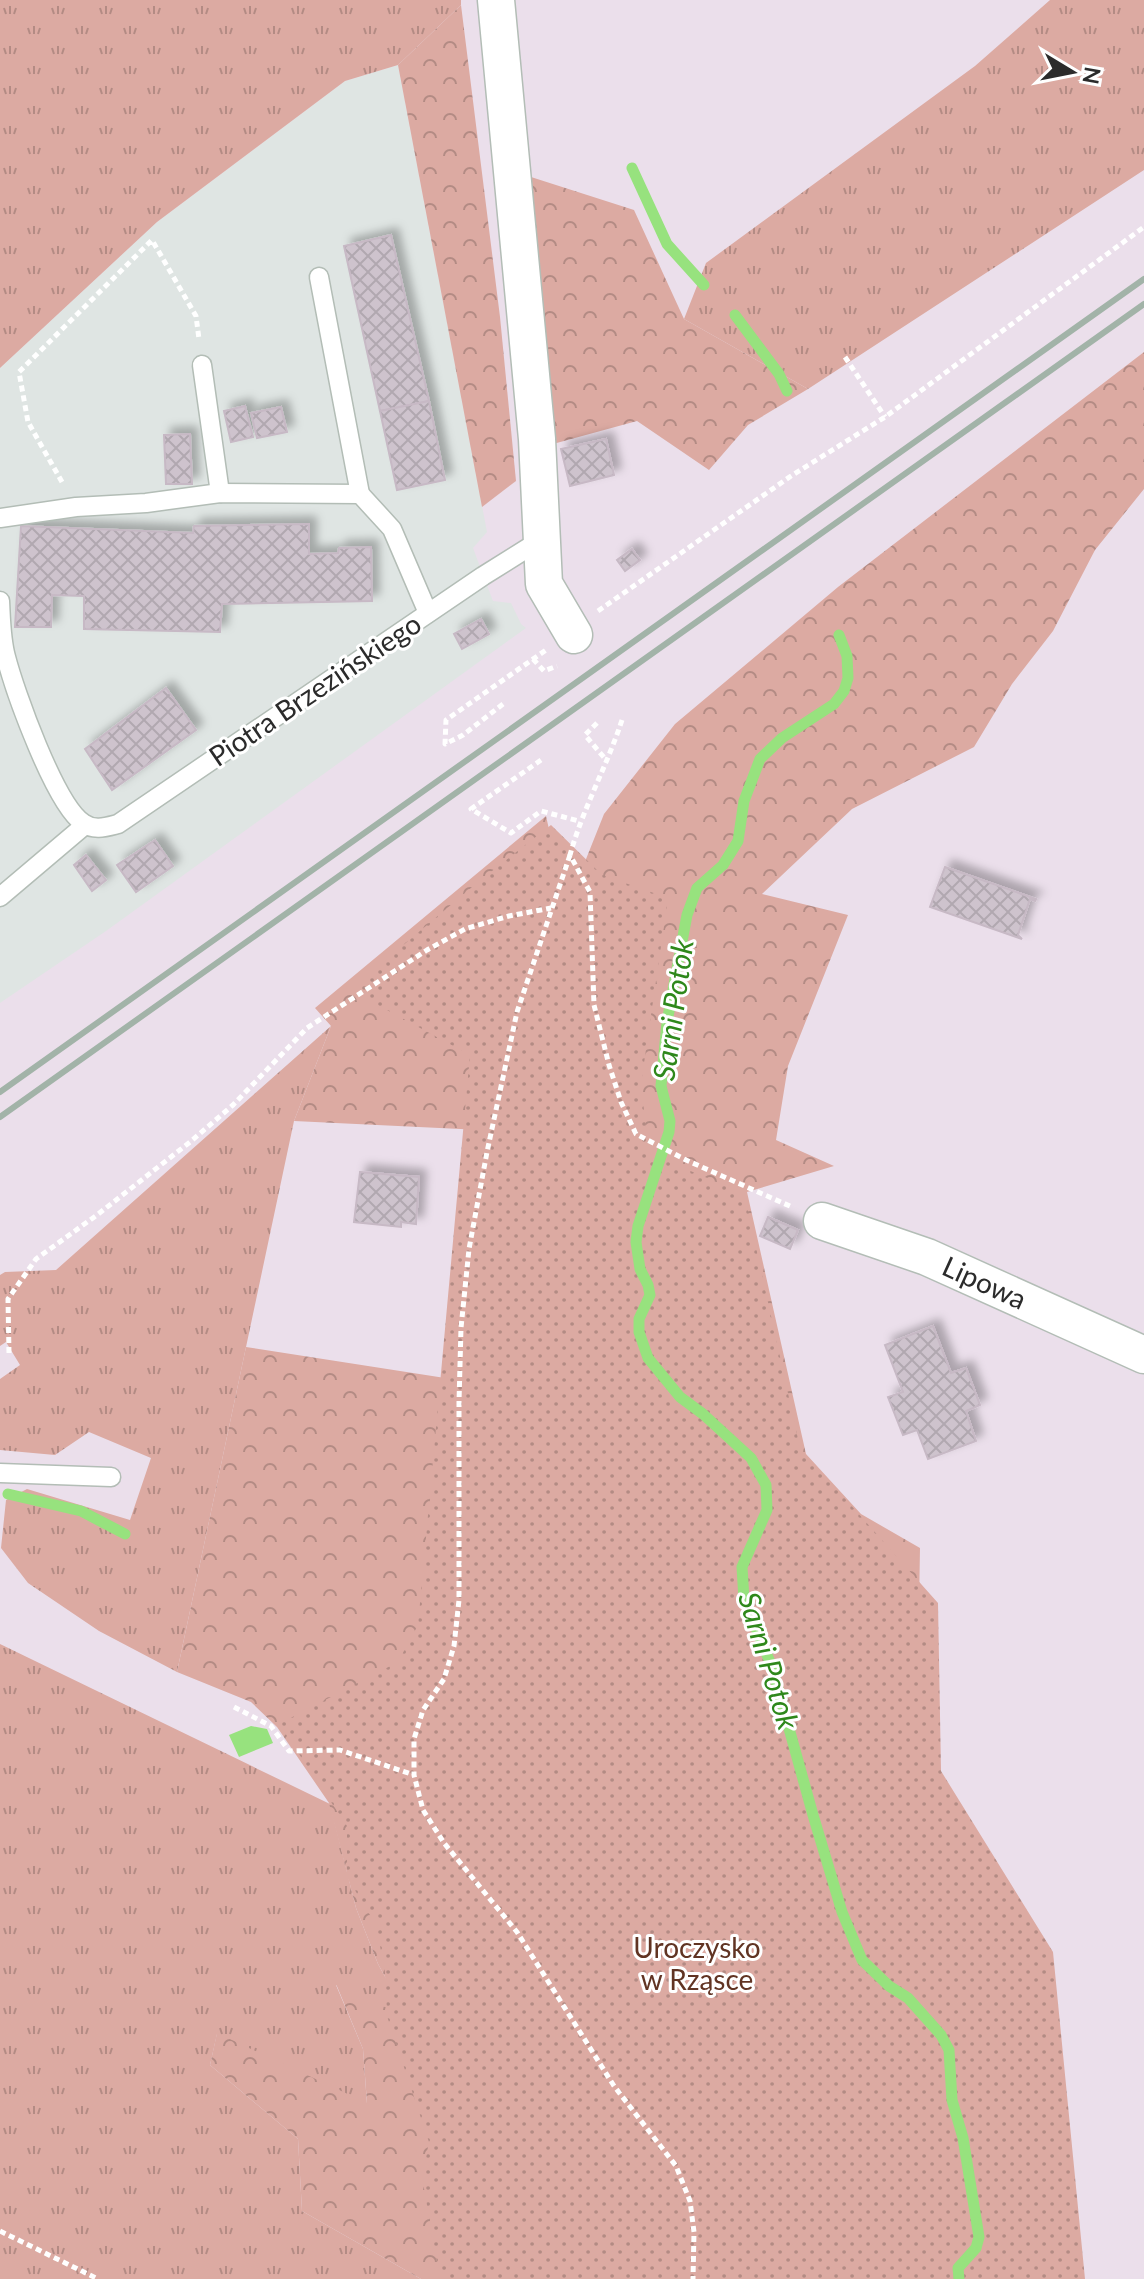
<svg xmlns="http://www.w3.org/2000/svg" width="1144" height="2279" font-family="Lato,sans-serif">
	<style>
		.industrial { fill: #dfe5e3 }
		.grass { fill: url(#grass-tufts) }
		.forest { fill: url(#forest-crowns) }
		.park { fill: url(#park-dots) }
		.water { fill: #97e27e }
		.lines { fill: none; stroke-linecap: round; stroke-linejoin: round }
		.stream { stroke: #97e27e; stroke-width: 11 }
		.building { fill: url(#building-cross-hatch); stroke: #c7b9c5; stroke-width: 2; filter: url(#shadow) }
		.service-casing { stroke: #b3bdb6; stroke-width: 21 }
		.minor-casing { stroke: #b3bdb6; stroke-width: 39 }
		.path { stroke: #fff; stroke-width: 5; stroke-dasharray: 6 4; stroke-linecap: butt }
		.service { stroke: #fff; stroke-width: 18 }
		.minor { stroke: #fff; stroke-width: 36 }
		.rail { stroke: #a2b3a8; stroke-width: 6 }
		.labels { text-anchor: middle; stroke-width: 6; stroke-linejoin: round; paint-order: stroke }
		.street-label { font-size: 28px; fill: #2b2b2b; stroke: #fff }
		.park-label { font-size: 28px; fill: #613423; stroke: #fff }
		.water-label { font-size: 30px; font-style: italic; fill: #2e881b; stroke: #fff }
	</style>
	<defs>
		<pattern id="grass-tufts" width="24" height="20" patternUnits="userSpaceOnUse" patternTransform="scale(2)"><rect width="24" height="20" fill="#dcaaa2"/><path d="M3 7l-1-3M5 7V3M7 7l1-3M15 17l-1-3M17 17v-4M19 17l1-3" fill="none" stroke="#b38b84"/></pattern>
		<pattern id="forest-crowns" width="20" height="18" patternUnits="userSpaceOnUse" patternTransform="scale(2)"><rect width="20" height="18" fill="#dcaaa2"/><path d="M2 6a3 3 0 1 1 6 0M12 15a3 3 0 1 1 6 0" fill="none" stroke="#b38b84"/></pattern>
		<pattern id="park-dots" width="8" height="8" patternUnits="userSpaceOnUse" patternTransform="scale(2)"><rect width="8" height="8" fill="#dcaaa2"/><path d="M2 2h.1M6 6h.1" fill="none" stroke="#b38b84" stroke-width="1.8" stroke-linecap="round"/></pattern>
		<pattern id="building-cross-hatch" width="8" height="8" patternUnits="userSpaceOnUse" patternTransform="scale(2)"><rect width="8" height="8" fill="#cec3cd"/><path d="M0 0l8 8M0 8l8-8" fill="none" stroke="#b1a8b0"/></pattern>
		<filter id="shadow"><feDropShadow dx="7" dy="-7" stdDeviation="4" flood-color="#0004"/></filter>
	</defs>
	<rect width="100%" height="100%" fill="#ebdfeb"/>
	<path class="industrial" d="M398,65L487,532L473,548L493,601L511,603L521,624L526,628L106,931L0,1003V368L157,222L345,81Z"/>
	<g class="grass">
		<path d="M0,0H461V5L398,65L345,81L157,222L0,368Z"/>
		<path d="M1050,0H1144V170L808,389L684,319L706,263L975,66Z"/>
		<path d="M331,1026L294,1121L177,1672L99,1631L28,1583L1,1548L6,1500L27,1489L130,1520L151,1458L89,1432L55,1455L0,1450V1379L20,1365L6,1342L0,1346V1275L5,1272L56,1270Z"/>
		<path d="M0,1644L330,1804L356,1908L378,1964L409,2020L336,1985L363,2049L367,2104L217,2034L210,2065L298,2139L302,2211L421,2279H0Z"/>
	</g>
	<g class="forest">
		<path d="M461,5L500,317L516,481L482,507L398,65Z"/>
		<path d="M531,177L634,210L684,319L808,389L748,425L709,470L637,421L553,444Z"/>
		<path d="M1144,352V489L1095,550L1053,631L1012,684L974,747L852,809L762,894L848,915L788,1066L776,1140L834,1166L747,1192L806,1454L861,1514L920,1548L918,1666L931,1783L1074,2279H421L302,2211L298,2139L210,2065L217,2033L367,2103L363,2049L336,1984L408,2018L378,1964L356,1908L329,1803L277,1727L251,1702L177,1672L246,1347L445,1378L481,1130L294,1121L331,1026L315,1008L546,816L556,860L523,1017L604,814L675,724L838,587Z"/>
	</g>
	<path class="park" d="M551,825L602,875L668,898L641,1084L649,1154L744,1193L800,1448L938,1603L941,1771L1053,1952L1085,2279H440L422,2177L429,2142L387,2016L385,1972L376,1925L347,1877V1826L279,1724L398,1662L418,1625L470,1055L350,990L478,882Z"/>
	<path class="water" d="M251,1726L267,1729L273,1743L239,1757L229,1735Z"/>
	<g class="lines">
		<g class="stream">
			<path d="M632,168L667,244L704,285"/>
			<path d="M735,315L779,374L787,391"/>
			<path d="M839,635L847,656L848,678L844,691L834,704L782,738L760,759L744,801L738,841L723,865L697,888L687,915L667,1022L661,1086L670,1121L669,1132L638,1226L636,1242L640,1269L648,1285L650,1295L639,1319V1332L648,1358L680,1397L703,1414L751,1458L766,1485L767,1510L742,1567L744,1599L772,1667L813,1815L842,1912L862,1960L889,1986L908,1998L941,2035L949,2050L952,2100L963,2138L979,2237L976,2248L958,2268L959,2279"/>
			<path d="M8,1494L81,1511L125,1534"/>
		</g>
	</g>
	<g class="building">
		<path d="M391,235L429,401L380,411L344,246Z"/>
		<path d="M429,401L445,480L397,490L380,411Z"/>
		<path d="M245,406L253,437L231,442L224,411Z"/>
		<path d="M281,407L287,432L257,438L251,413Z"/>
		<path d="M190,434L192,484H166L164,435Z"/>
		<path d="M606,439L614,475L570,486L561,449Z"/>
		<path d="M309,524V554L338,553L339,548L371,547L372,601L222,604L220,632L84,629V596L52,595L51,627H15L21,526L193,533L194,526Z"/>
		<path d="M632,549L640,560L625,571L617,560Z"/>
		<path d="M481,619L489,634L462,649L454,634Z"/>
		<path d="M166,688L196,730L112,790L85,749Z"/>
		<path d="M155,840L173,866L136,892L117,865Z"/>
		<path d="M86,855L106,880L92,891L74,865Z"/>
		<path d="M945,867L1036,899L1035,901L1030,899L1018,935L1022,939L930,907Z"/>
		<path d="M360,1172L419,1177L416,1224L401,1222V1227L354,1222Z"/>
		<path d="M768,1217L798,1230L790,1249L760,1236Z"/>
		<path d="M933,1326L951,1373L966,1368L980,1405L966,1411L976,1441L928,1459L917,1430L903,1435L888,1397L903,1392L885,1345Z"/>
	</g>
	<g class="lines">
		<g class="service-casing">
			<g id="service">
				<path d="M319,277L360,494"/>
				<path d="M202,365L220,493"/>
				<path d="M0,518L76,507L146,503L220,493L360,494L392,529L428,613"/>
				<path d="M0,601C1,619 1,639 6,657C15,692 55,804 83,823C94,831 106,827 118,824L483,576L542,539"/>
				<path d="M0,897L85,825"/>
				<path d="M0,1473L111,1477"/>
			</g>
		</g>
		<g class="minor-casing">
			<g id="minor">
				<path d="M496,0L537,439L544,584L574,635"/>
				<path id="s1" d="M822,1221L927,1257L1144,1355"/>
			</g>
		</g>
		<g class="path">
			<path d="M845,357L885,417"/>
			<path d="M62,482L28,422L19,372L152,240L196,316L199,339"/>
			<path d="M598,611L791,476L885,417L1144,227"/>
			<path d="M533,659L544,671L557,666"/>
			<path d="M503,704L463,735L445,744L446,720L546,650"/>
			<path d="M622,720C607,766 583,808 570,855L590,892L594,1005L609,1065L621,1102L636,1134L686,1160L792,1207"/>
			<path d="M597,723L585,735L607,761"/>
			<path d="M541,760L471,809L511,833L541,811L579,821"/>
			<path d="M570,855L517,1012L487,1152L469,1249L461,1328L459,1402V1600L454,1646L444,1679L423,1710L414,1739V1775L423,1810L444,1843L517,1932L614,2086L676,2166L690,2201L694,2232L693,2279"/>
			<path d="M9,1353L8,1299L36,1259L97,1215L190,1142L233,1105L307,1028L427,950L465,929L509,916L551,908"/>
			<path d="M234,1707L271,1726L289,1751L340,1750L414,1775"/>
			<path d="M0,2231L98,2279"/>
		</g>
		<use href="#service" class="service"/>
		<use href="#minor" class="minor"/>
		<g class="rail">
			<path d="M0,1092L1144,279"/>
			<path d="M0,1117L1144,304"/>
		</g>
	</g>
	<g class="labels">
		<g class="street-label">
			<text transform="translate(315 690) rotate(-34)" y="10">Piotra Brzezińskiego</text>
			<text dy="10" stroke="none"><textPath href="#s1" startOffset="174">Lipowa</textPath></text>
		</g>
		<g class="park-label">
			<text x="697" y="1958">Uroczysko<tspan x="697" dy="32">w Rząsce</tspan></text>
		</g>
		<g class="water-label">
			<text transform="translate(674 1010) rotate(-82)" y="10">Sarni Potok</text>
			<text transform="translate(768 1661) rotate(73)" y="10">Sarni Potok</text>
		</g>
	</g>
	<g transform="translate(1072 72) rotate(100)" stroke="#ffffff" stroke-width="6" paint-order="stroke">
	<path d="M0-6L14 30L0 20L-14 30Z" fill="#2b2b2b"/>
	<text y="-12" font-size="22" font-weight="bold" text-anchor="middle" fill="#2b2b2b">N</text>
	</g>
</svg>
